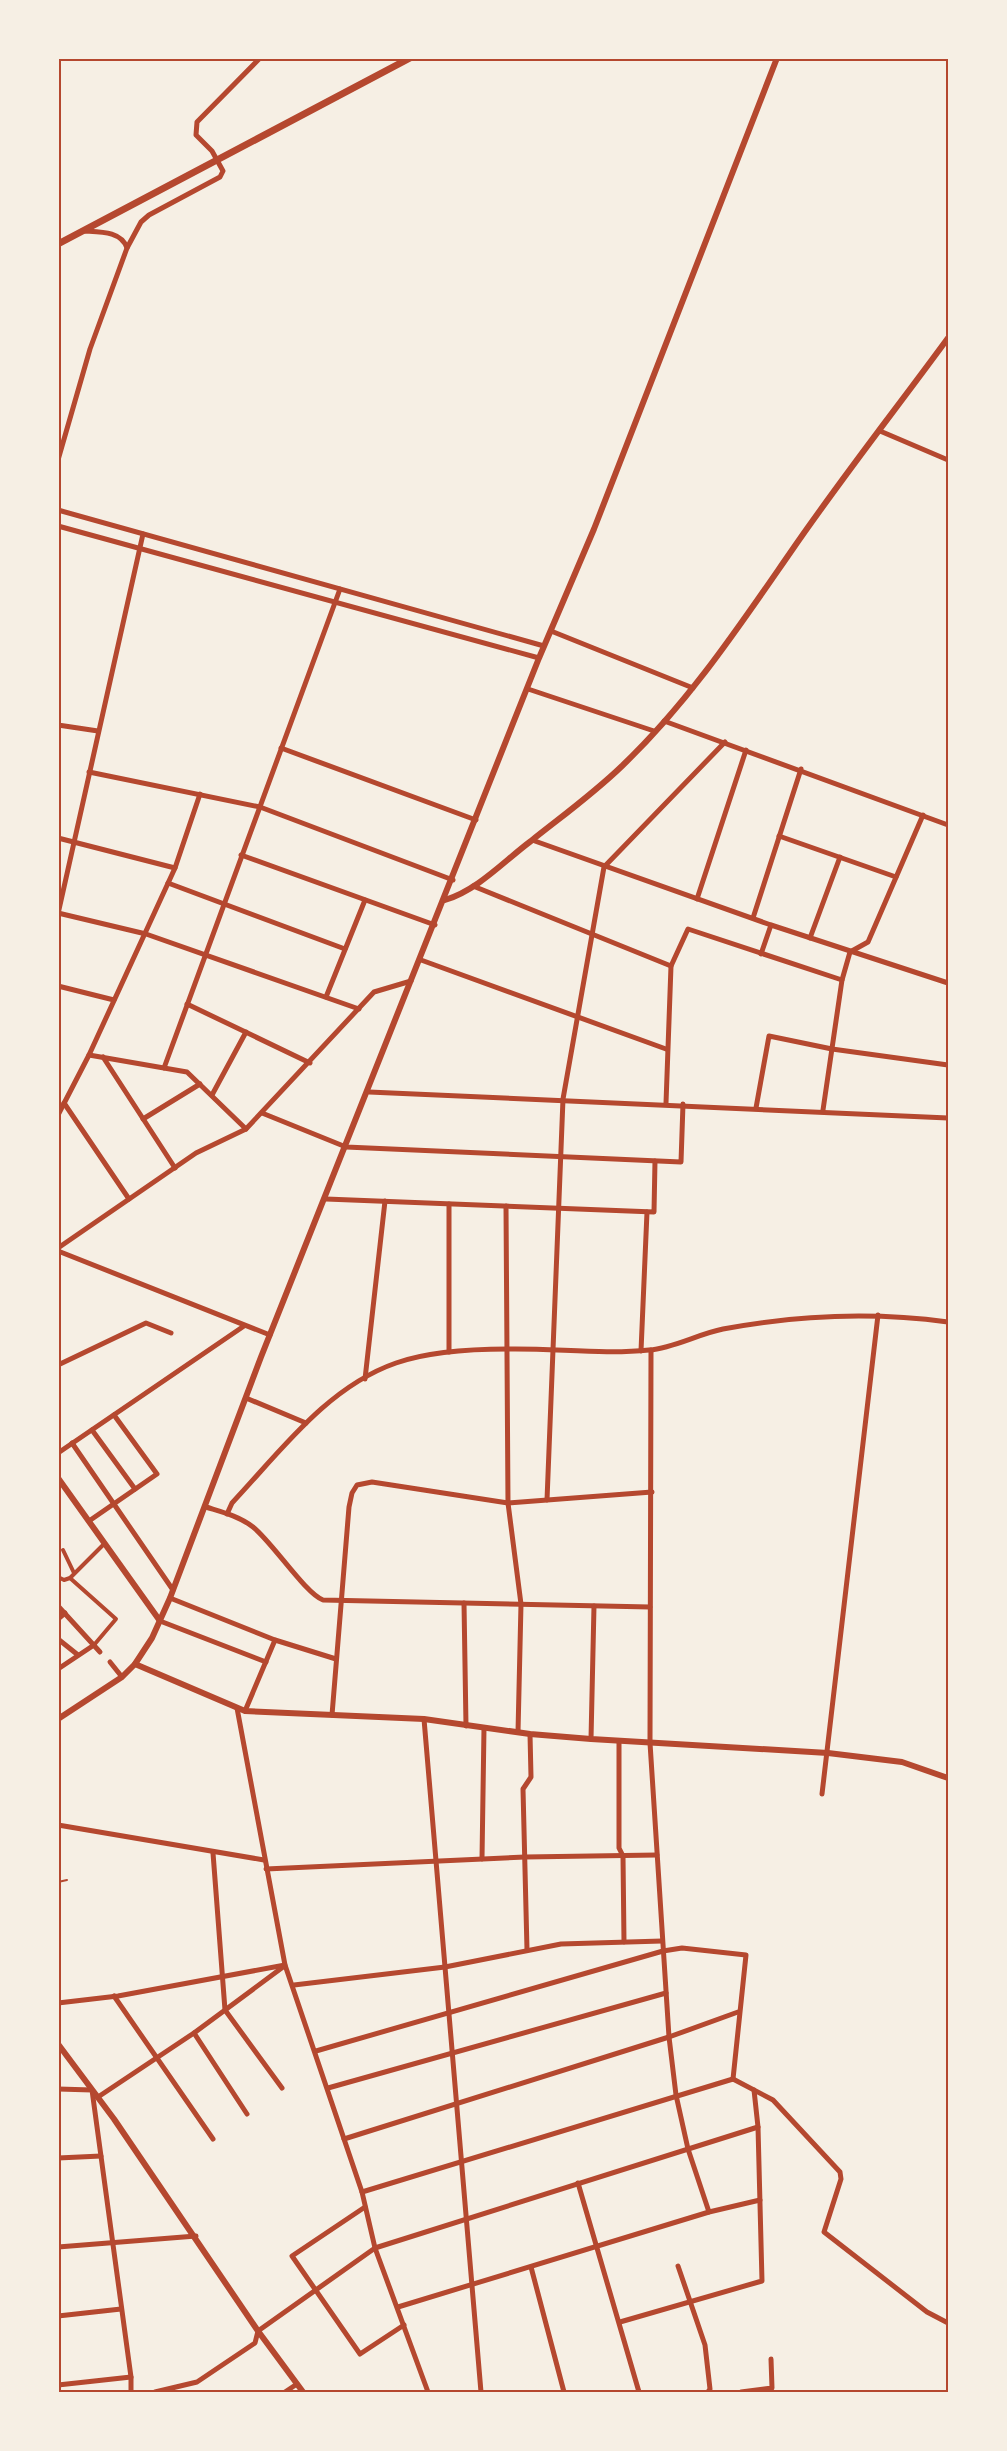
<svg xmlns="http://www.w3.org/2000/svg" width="1007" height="2451" font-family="'PT Sans',sans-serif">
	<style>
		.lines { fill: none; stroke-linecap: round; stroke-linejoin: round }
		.service { stroke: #b5482f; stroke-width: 2 }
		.pedestrian { stroke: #b5482f; stroke-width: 4 }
		.minor { stroke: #b5482f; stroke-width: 5 }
		.tertiary { stroke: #b5482f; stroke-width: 6 }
		.secondary { stroke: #b5482f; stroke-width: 7 }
		.neatline { fill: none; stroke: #b5482f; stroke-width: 2 }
	</style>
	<rect width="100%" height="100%" fill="#f6efe4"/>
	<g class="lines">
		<path class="service" d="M58,1882L67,1880"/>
		<g class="pedestrian">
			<path d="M63,1550L74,1573"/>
			<path d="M58,1577L64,1580L70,1578L104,1544"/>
			<path d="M70,1578L116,1619L94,1645"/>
		</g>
		<g class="minor">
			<path d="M127,248L141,222L149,215L220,177L223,171L212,151L196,135L197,122L260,58"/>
			<path d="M880,431L948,460"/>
			<path d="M58,460L90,349L127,248C121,231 100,232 84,231"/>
			<path d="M58,510L544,646"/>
			<path d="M58,526L539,658"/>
			<path d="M551,631L693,688"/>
			<path d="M528,689L654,731"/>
			<path d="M664,721L948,825"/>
			<path d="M58,725L98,731"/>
			<path d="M281,748L476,820"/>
			<path d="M89,772L260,807L453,880"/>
			<path d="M779,836L896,877"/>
			<path d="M58,838L175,868"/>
			<path d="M532,840L771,925L948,983"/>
			<path d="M241,855L435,925"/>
			<path d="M168,883L345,949"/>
			<path d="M473,886L671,966"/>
			<path d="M697,899L746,750"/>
			<path d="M58,913L146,934L359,1009"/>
			<path d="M58,914L143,534"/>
			<path d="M753,918L801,769"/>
			<path d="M810,938L840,857"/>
			<path d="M761,954L771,925"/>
			<path d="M421,960L666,1049"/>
			<path d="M58,986L114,1000"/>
			<path d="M326,997L365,900"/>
			<path d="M187,1004L310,1063"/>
			<path d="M89,1055L187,1072L246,1129"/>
			<path d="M103,1057L175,1168"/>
			<path d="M164,1068L340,589"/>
			<path d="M369,1092L948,1118"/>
			<path d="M212,1095L246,1032"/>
			<path d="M64,1103L129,1199"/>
			<path d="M666,1103L671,966L688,929L842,980"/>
			<path d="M756,1108L769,1036L832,1049L948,1065"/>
			<path d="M823,1110L842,980L850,952L868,942L923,815"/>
			<path d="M262,1113L346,1147L681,1162L683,1104"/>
			<path d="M58,1115L89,1055L175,868L200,794"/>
			<path d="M143,1119L200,1084"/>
			<path d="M326,1199L654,1212L655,1161"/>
			<path d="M506,1206L508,1503L521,1604L518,1732"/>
			<path d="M58,1248L196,1153L246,1129L374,992L411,981"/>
			<path d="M58,1251L270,1335"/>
			<path d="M651,1350L650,1743L669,2037L676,2095L688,2149L709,2212"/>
			<path d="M641,1351L647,1212"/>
			<path d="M449,1352V1204"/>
			<path d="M58,1365L146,1323L171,1333"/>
			<path d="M365,1379L385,1201"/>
			<path d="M246,1398L306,1423"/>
			<path d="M92,1430L135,1489"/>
			<path d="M72,1443L173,1590"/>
			<path d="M58,1453L244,1326"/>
			<path d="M547,1500L563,1099L604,867L725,742"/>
			<path d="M206,1507C222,1512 239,1516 253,1527C273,1543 305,1593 323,1600L650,1607"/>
			<path d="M227,1514L232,1503C280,1452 327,1387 396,1363C430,1351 472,1349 508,1349C554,1348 603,1355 649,1350C674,1348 698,1334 723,1329C798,1315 873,1312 948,1322"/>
			<path d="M89,1521L157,1474L114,1415"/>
			<path d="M170,1598L275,1640L336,1659"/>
			<path d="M464,1603L466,1726"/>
			<path d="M58,1606L100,1652"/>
			<path d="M58,1619L65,1613"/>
			<path d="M160,1621L266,1662"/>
			<path d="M58,1639L78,1655"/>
			<path d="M110,1662L122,1677"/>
			<path d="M58,1669L94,1645"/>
			<path d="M237,1708L285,1965L362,2192L375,2248L428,2392"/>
			<path d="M245,1711L275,1640"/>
			<path d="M332,1715L349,1507L352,1493L357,1485L372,1482L508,1503L652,1492"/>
			<path d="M424,1719L481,2392"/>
			<path d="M591,1739L594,1606"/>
			<path d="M619,1741V1848L623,1856L624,1942"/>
			<path d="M822,1794L878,1315"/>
			<path d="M58,1825L264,1860"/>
			<path d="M213,1853L225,2010L282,2088"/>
			<path d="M482,1859L484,1728"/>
			<path d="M266,1869L525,1857L657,1855"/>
			<path d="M527,1950L523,1789L531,1777L530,1734"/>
			<path d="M294,1985L445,1967L561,1944L662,1941"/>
			<path d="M114,1996L213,2139"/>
			<path d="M58,2003L118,1996L285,1965"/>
			<path d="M194,2033L247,2114"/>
			<path d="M316,2051L663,1951L682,1948L746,1955L733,2079"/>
			<path d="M733,2079L773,2100L840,2172L841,2179L824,2232L927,2312L948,2323"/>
			<path d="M328,2088L666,1993"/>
			<path d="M58,2089L92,2090L131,2377V2392"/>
			<path d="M98,2097L194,2033L283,1967"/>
			<path d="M344,2139L669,2037L738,2012"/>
			<path d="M58,2158L101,2156"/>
			<path d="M578,2183L639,2392"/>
			<path d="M362,2192L733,2079"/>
			<path d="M365,2207L292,2256L360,2354L404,2325"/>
			<path d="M58,2247L196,2236"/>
			<path d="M678,2266L705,2345L710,2389L708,2392"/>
			<path d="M531,2267L564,2392"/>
			<path d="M398,2307L709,2212L760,2200"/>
			<path d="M58,2316L121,2309"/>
			<path d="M620,2322L762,2281L758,2127L754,2090"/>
			<path d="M58,2385L131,2377"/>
			<path d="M155,2392L197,2382L255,2343L258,2331L375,2248L758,2127"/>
			<path d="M285,2392L297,2384"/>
			<path d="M741,2392L772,2388L771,2359"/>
		</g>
		<g class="tertiary">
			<path d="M445,900C478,890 504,861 531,841C561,817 593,794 622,766C688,703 738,628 790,553C840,480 896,409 948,338"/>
			<path d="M58,1478L160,1621"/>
			<path d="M135,1664L245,1711L424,1719L530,1734L591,1739L828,1753L902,1762L948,1778"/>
			<path d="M58,1719L122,1677L135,1664L152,1638L170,1598L261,1357L539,658L594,529L777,58"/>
			<path d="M58,2044L114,2119L258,2331L303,2392"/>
		</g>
		<path class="secondary" d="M58,244L410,58"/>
	</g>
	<rect width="1007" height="2451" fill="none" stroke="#f6efe4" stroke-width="120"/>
	<rect x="60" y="60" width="887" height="2331" class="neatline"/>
</svg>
